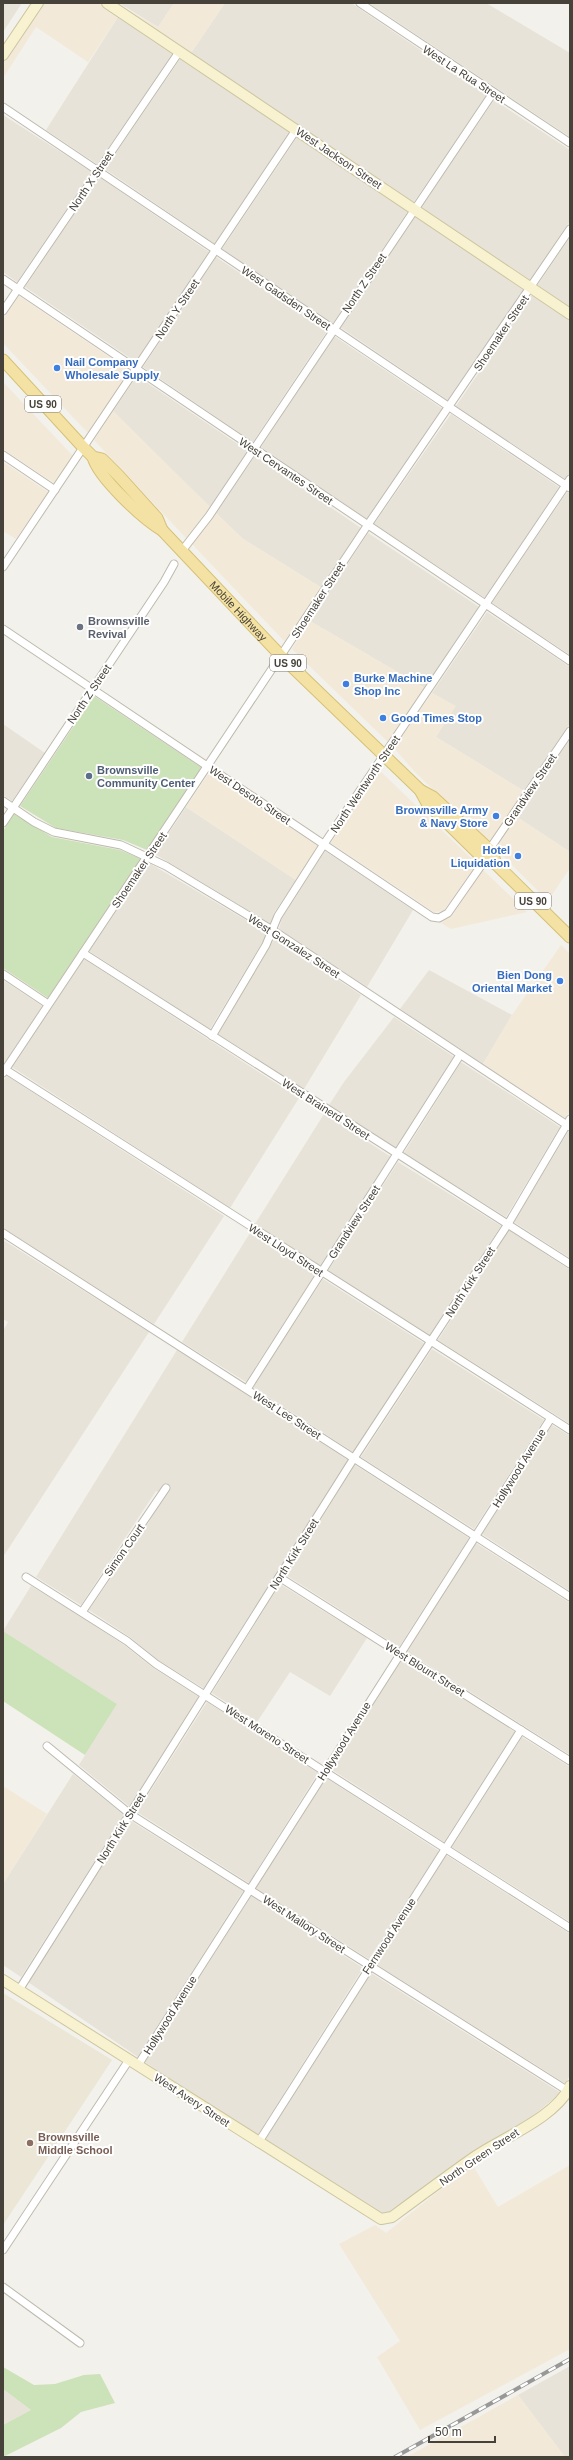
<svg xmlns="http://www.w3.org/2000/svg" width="573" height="2460" font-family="Helvetica,sans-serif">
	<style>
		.residential { fill: #e7e3d9 }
		.commercial { fill: #f2e9d9 }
		.education { fill: #ebe6d6 }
		.green { fill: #cce2b9 }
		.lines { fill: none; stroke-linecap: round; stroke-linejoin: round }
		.street-casing { stroke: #bebaae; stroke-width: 9 }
		.secondary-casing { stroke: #cdc5a0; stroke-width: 12 }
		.primary-casing { stroke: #d6c176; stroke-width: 13 }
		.street { stroke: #fff; stroke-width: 7 }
		.secondary { stroke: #f8f2d0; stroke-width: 10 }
		.primary { stroke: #f3e2a4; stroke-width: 11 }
		.rail-casing { stroke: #989898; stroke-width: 4 }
		.rail { stroke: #fff; stroke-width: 2.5; stroke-dasharray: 8; stroke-linecap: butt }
		.shop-dot { fill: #3f7fe0; stroke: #fff; stroke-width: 1.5 }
		.worship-dot { fill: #6b7280; stroke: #fff; stroke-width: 1.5 }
		.service-dot { fill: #5c6f8a; stroke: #fff; stroke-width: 1.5 }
		.education-dot { fill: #8d6e63; stroke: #fff; stroke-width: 1.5 }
		.labels { text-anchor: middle; stroke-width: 4; stroke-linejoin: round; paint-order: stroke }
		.shield { fill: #fff; stroke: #7e7b74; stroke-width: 1 }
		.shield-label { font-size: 10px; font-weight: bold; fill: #474239 }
		.street-label { font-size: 11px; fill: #474239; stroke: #fff }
		.shop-label { font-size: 11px; font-weight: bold; fill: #366cbe; stroke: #fff; text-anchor: start }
		.worship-label { font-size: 11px; font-weight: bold; fill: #5b616d; stroke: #fff; text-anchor: start }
		.service-label { font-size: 11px; font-weight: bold; fill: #4e5e75; stroke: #fff; text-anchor: start }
		.education-label { font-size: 11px; font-weight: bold; fill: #785e54; stroke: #fff; text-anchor: start }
	</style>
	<rect width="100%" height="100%" fill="#f3f1eb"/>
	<g class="residential">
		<path d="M3,3H22L3,32Z"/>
		<path d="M119,3H174L158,27Z"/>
		<path d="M225,3H351L487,95L414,202L191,53Z"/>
		<path d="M369,3H486L570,53V137Z"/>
		<path d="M118,17L173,54L97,164L46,130Z"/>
		<path d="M180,59L290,132L215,244L105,169Z"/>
		<path d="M494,100L570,150V221L530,281L421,207Z"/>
		<path d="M3,115L92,172L17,282L3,272Z"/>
		<path d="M297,137L408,211L333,323L222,249Z"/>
		<path d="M99,177L209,252L136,362L25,287Z"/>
		<path d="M415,216L525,290L449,401L340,327Z"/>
		<path d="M570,237V308L537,286Z"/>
		<path d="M216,257L327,331L253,442L143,367Z"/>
		<path d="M532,295L570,320V472L565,479L456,406Z"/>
		<path d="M334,336L443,409L367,519L261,447Z"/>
		<path d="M137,376L248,451L210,507L113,411Z"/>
		<path d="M451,414L559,487L485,598L374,524Z"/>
		<path d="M255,456L361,528L322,588L243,539L216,513Z"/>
		<path d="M567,492L570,494V655L492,603Z"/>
		<path d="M368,533L479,607L425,688L310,621Z"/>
		<path d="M487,612L570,667V723L524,791L436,737L455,706L432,693Z"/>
		<path d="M3,724L45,753L12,801L3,795Z"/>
		<path d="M570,739V852L517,817Z"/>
		<path d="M186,807L296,880L274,913L271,924L155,854Z"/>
		<path d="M325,851L413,910L367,987L279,929L282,918Z"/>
		<path d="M149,863L268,933L210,1029L89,951Z"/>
		<path d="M275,938L361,995L304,1089L218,1034Z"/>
		<path d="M84,959L299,1098L230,1208L12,1067Z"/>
		<path d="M429,970L512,1015L483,1064L400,1009Z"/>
		<path d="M3,980L42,1006L5,1063L3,1062Z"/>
		<path d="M394,1017L454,1057L396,1149L329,1105L344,1082Z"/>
		<path d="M461,1062L560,1127L506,1217L404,1153Z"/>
		<path d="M7,1076L224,1216L154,1324L3,1228V1081Z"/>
		<path d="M324,1114L391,1157L321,1266L255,1224Z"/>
		<path d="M568,1132L570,1133V1258L514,1222Z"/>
		<path d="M398,1162L501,1226L430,1336L328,1271Z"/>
		<path d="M509,1230L570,1270V1424L438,1340Z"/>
		<path d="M250,1233L315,1275L246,1382L182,1342Z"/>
		<path d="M3,1240L149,1332L3,1557V1331L8,1322L3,1319Z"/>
		<path d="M323,1279L425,1344L353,1452L253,1387Z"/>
		<path d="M432,1349L544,1420L474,1529L361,1457Z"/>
		<path d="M177,1350L348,1460L205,1689L158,1660L130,1637L89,1610L146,1527L164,1495L156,1491L81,1605L36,1577Z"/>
		<path d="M552,1425L570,1436V1591L482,1534Z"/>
		<path d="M355,1465L469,1538L399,1647L286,1575Z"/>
		<path d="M476,1543L570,1603V1755L406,1651Z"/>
		<path d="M280,1584L367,1638L330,1696L290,1672L257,1722L212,1693Z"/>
		<path d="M31,1586L80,1616L124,1645L153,1668L199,1697L130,1807L79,1765L117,1704L3,1631Z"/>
		<path d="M401,1660L515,1732L444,1842L331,1769Z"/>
		<path d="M207,1702L318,1773L249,1883L137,1812Z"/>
		<path d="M522,1737L570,1767V1922L452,1847Z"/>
		<path d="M73,1774L124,1815L21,1977L3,1965V1884Z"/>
		<path d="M326,1778L439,1851L369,1959L256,1888Z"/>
		<path d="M131,1821L243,1891L138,2057L28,1982Z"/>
		<path d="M446,1855L570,1934V2074L566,2084L376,1964Z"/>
		<path d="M251,1896L363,1968L257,2136L145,2062Z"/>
		<path d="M371,1973L561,2093L531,2117L471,2154L390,2213L383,2214L264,2141Z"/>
		<path d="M570,2366V2457H565L518,2395Z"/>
		<path d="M3,2389L31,2410L3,2425Z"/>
	</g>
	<g class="commercial">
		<path d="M43,3H98L173,54L118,17L88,62L36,27L3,78V63Z"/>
		<path d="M116,3L158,27L174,3H225L191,53Z"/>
		<path d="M19,296L130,371L88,433L3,343V319Z"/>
		<path d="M3,382L73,456L54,483L3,449Z"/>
		<path d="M113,411L210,507L186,538L94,440Z"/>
		<path d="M3,462L48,492L16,539L3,531Z"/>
		<path d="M216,513L243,539L322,588L286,643L192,544Z"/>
		<path d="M310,621L425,688L388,742L292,649Z"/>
		<path d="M432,693L456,706L436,737L524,791L489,843L415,772L394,748Z"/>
		<path d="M379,770L477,864L443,911L434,912L331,843Z"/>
		<path d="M209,773L318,846L296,880L186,807Z"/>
		<path d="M517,817L570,852V868L548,901L496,849Z"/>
		<path d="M483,870L527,912L451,929L441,923L452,916Z"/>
		<path d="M561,945L570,954V1110L565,1118L483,1064L512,1015Z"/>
		<path d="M3,1786L47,1814L3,1884Z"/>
		<path d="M472,2164L498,2207L570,2165V2349L420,2430L377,2357L400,2341L339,2244L375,2225L386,2233Z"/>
		<path d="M518,2395L565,2457H407Z"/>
	</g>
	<path class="education" d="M3,1993L112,2060L3,2225Z"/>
	<g class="green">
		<path d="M94,696L202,768L147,850L123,840L56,828L20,806Z"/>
		<path d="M14,814L52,837L120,850L141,859L48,998L3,968V831Z"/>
		<path d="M3,1631L117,1704L85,1755L3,1701Z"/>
		<path d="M3,2367L34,2385L55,2384L84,2375L100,2374L115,2403L81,2412L61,2428L3,2457V2425L31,2410L3,2389Z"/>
	</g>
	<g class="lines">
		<g class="street-casing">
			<g id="street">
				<path d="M360,3L570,143"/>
				<path d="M3,107L570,488"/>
				<path d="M3,279L570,661"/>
				<path d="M3,311L179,52"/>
				<path d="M3,455L55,490"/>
				<path d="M181,552L209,516L493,93"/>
				<path d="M3,567L296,130"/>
				<path d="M3,629L432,917L439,918L448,913L485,860"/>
				<path d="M3,801L34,822L54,832L121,845L166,866L274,931L570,1127"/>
				<path d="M3,823L164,582L174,564"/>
				<path d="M489,850L570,731"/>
				<path d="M83,953L570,1264"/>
				<path d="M3,974L48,1004"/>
				<path d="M212,1036L266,945L278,916L324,844L570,479"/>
				<path d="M3,1068L570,1430"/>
				<path d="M3,1073L367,526L570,229"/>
				<path d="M3,1233L570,1597"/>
				<path d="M247,1389L460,1055"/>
				<path d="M26,1577L127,1641L156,1664L570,1928"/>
				<path d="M279,1577L570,1761"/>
				<path d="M82,1612L166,1488"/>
				<path d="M47,1746L130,1814L568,2091"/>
				<path d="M19,1990L354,1458L508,1224L570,1119"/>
				<path d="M138,2065L551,1418"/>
				<path d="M258,2143L521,1730"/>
				<path d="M3,2250L129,2060"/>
				<path d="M3,2287L80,2343"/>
			</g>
		</g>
		<g class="secondary-casing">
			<g id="secondary">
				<path d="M107,3L570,314"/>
				<path d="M3,55L38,3"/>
				<path d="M3,1980L381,2219L392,2217C419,2197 446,2177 473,2158C500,2139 557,2117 570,2086"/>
			</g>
		</g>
		<g class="primary-casing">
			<g id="primary">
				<path d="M3,360L83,447L93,457L102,459L119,476L157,518L162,530"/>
				<path id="s1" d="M93,457C98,477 143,519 162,530L282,657L420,790L433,797L492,852L496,864L570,937"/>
				<path d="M420,790L427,803L485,860L496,864"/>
			</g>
		</g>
		<use href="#street" class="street"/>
		<use href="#secondary" class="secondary"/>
		<use href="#primary" class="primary"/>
		<g class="rail-casing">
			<path id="rail" d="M395,2457L570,2359"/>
		</g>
		<use href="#rail" class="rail"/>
	</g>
	<g class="shop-dot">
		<circle cx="57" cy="368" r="4"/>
		<circle cx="346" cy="684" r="4"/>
		<circle cx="383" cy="718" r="4"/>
		<circle cx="496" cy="816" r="4"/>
		<circle cx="518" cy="856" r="4"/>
		<circle cx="560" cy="981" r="4"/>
	</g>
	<circle class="worship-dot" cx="80" cy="627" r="4"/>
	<circle class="service-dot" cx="89" cy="776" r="4"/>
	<circle class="education-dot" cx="30" cy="2143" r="4"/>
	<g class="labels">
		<g class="shield">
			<rect x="25" y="396" width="36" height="16" rx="3"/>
			<rect x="270" y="655" width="36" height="16" rx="3"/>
			<rect x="515" y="893" width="36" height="16" rx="3"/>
		</g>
		<g class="shield-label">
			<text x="43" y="408">US 90</text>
			<text x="288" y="667">US 90</text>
			<text x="533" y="905">US 90</text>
		</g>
		<g class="street-label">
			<text transform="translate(464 74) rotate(33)" y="4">West La Rua Street</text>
			<text transform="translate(339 158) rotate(34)" y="4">West Jackson Street</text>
			<text transform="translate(91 181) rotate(-56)" y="4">North X Street</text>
			<text transform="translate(364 283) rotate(-56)" y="4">North Z Street</text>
			<text transform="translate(286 298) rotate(34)" y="4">West Gadsden Street</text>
			<text transform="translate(177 309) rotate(-56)" y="4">North Y Street</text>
			<text transform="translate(501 333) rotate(-56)" y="4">Shoemaker Street</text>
			<text transform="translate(286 471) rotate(34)" y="4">West Cervantes Street</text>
			<text transform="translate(318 600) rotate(-57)" y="4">Shoemaker Street</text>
			<text dy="4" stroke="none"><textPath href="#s1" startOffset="213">Mobile Highway</textPath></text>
			<text transform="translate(89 694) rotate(-56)" y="4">North Z Street</text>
			<text transform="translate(365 784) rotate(-56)" y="4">North Wentworth Street</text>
			<text transform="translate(530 790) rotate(-56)" y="4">Grandview Street</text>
			<text transform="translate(250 795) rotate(34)" y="4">West Desoto Street</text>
			<text transform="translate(139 870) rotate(-56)" y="4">Shoemaker Street</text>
			<text transform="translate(294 946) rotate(33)" y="4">West Gonzalez Street</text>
			<text transform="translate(326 1109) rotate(33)" y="4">West Brainerd Street</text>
			<text transform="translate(354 1222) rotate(-57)" y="4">Grandview Street</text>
			<text transform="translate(286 1250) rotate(33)" y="4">West Lloyd Street</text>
			<text transform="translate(470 1282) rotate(-57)" y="4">North Kirk Street</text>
			<text transform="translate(287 1415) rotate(33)" y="4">West Lee Street</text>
			<text transform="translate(519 1468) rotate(-58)" y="4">Hollywood Avenue</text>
			<text transform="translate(124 1550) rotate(-55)" y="4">Simon Court</text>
			<text transform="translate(294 1554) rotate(-58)" y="4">North Kirk Street</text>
			<text transform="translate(425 1669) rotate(32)" y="4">West Blount Street</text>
			<text transform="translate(267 1734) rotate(33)" y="4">West Moreno Street</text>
			<text transform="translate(344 1741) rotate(-58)" y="4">Hollywood Avenue</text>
			<text transform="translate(121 1828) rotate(-58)" y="4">North Kirk Street</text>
			<text transform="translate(304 1924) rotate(33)" y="4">West Mallory Street</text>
			<text transform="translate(389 1936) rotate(-57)" y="4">Fernwood Avenue</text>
			<text transform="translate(170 2015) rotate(-58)" y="4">Hollywood Avenue</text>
			<text transform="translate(192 2100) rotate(33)" y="4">West Avery Street</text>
			<text transform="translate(479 2157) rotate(-34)" y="4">North Green Street</text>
		</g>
		<g class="shop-label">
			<text x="65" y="366">Nail Company<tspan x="65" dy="13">Wholesale Supply</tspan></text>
			<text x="354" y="682">Burke Machine<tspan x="354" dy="13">Shop Inc</tspan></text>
			<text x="391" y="722">Good Times Stop</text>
			<text x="488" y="814" text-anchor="end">Brownsville Army<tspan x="488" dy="13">&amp; Navy Store</tspan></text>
			<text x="510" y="854" text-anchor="end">Hotel<tspan x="510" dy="13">Liquidation</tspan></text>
			<text x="552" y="979" text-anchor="end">Bien Dong<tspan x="552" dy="13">Oriental Market</tspan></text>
		</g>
		<g class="worship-label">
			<text x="88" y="625">Brownsville<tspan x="88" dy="13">Revival</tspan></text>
		</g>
		<g class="service-label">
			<text x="97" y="774">Brownsville<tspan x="97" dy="13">Community Center</tspan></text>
		</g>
		<g class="education-label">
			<text x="38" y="2141">Brownsville<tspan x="38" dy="13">Middle School</tspan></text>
		</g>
	</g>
	<rect width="573" height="2460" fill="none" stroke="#474239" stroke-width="8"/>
	<path d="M429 2436v6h66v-6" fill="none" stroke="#474239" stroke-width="2"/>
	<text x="435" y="2436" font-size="12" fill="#474239" stroke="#ffffff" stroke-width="3" paint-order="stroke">50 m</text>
</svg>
